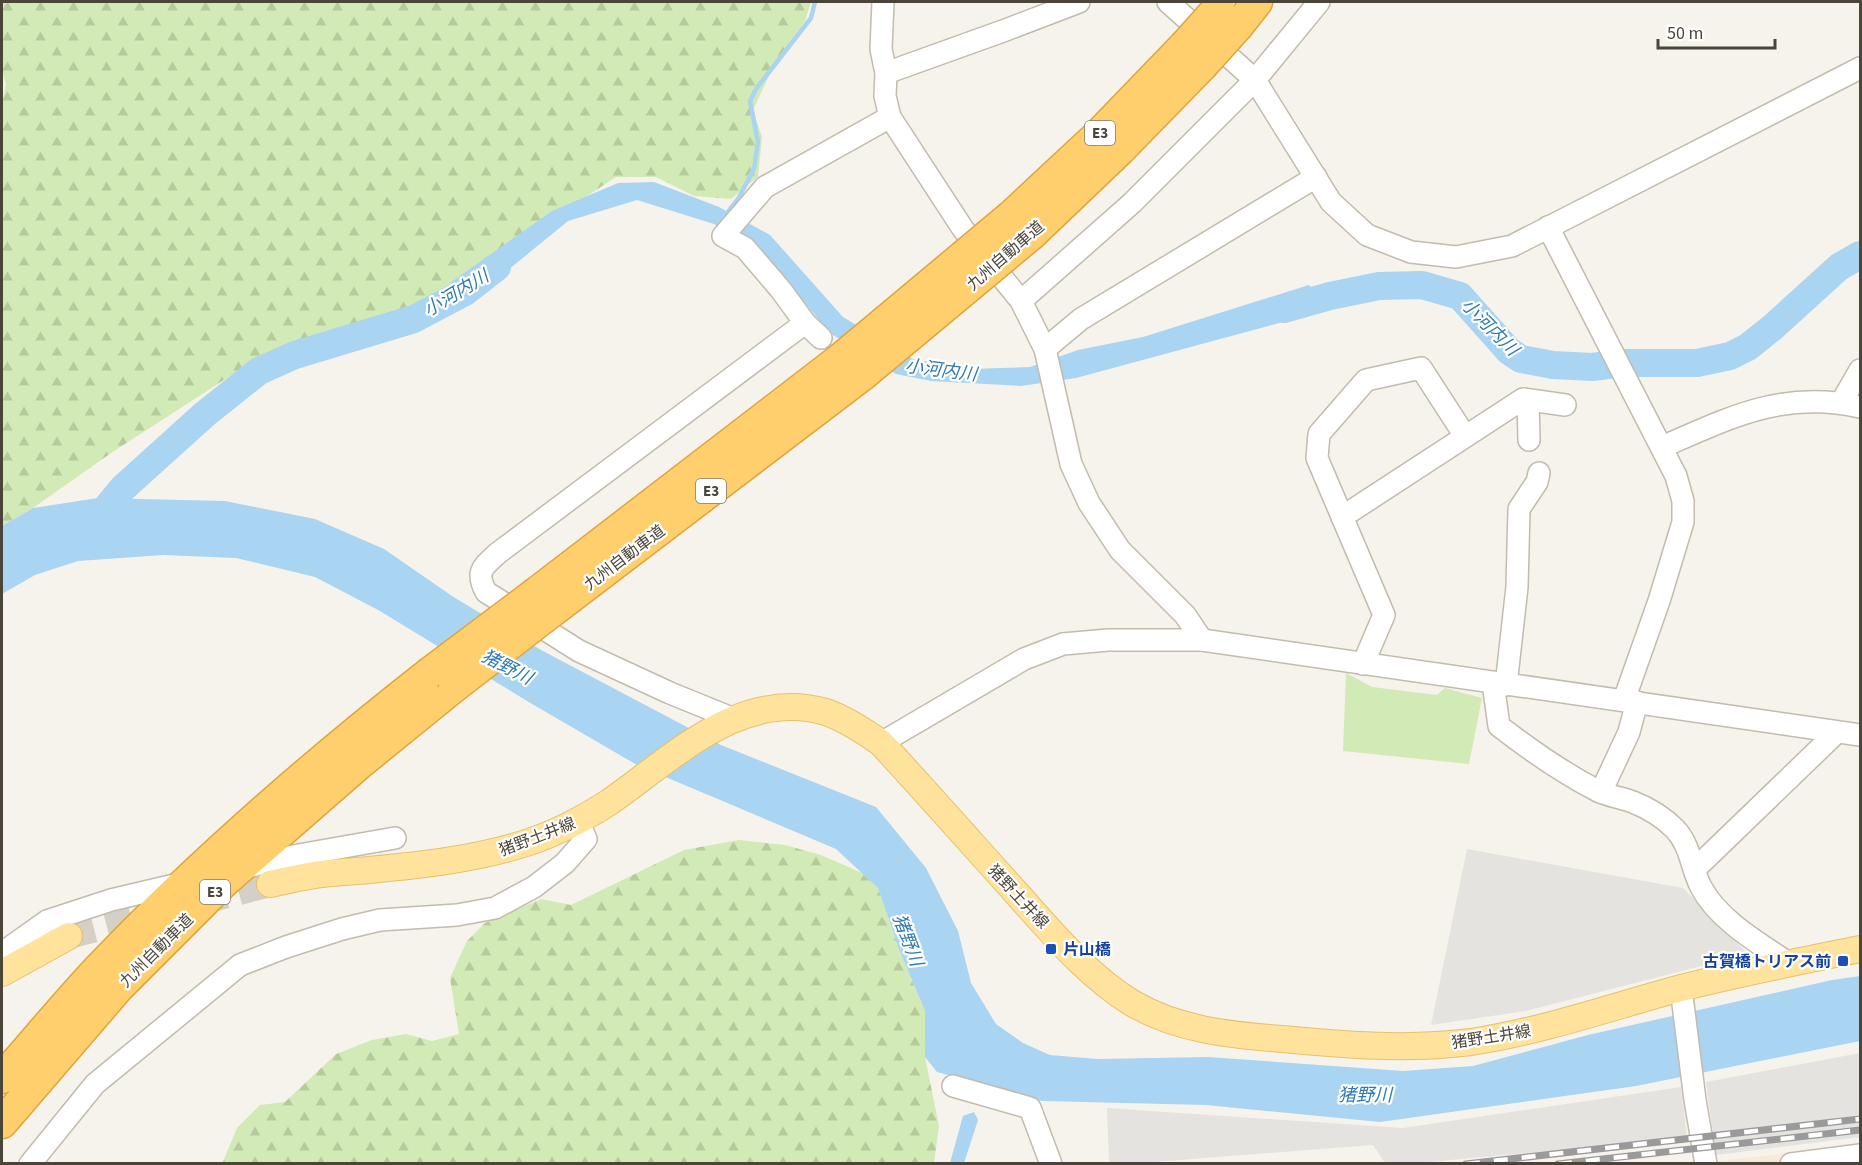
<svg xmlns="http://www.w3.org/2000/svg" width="1862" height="1165" font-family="'Source Sans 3','Noto Sans JP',sans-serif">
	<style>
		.commercial { fill: #f7ead8 }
		.forest { fill: url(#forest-firs) }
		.park { fill: #d2eab5 }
		.parking { fill: #e5e3e0 }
		.water { fill: #a9d4f2 }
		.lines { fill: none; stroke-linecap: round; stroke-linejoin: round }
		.stream { stroke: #a9d4f2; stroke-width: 4.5 }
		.river { stroke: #a9d4f2; stroke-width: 28 }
		.major-tunnel { stroke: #d4d0c8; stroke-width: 26; stroke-dasharray: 26 13; stroke-linecap: butt }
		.minor-casing { stroke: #c2bbae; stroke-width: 24 }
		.major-casing { stroke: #e6c16a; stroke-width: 28 }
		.highway-casing { stroke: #e0a43c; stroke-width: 33 }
		.minor { stroke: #fff; stroke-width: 21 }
		.major { stroke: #ffe39c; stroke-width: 26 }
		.highway { stroke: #ffcf6e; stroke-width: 30 }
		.rail-casing { stroke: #9a9a9a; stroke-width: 7 }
		.rail { stroke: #fff; stroke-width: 4.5; stroke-dasharray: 14; stroke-linecap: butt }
		.highway-bridge-casing { stroke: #e0a43c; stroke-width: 33; stroke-linecap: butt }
		.highway-bridge { stroke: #ffcf6e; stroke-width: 30 }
		.transit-dot { fill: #1a4fb4; stroke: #fff; stroke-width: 2 }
		.labels { text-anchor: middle; stroke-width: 4.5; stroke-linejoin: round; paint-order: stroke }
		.shield { fill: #fff; stroke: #817c74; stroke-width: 1.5 }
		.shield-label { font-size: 15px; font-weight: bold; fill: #4b4439 }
		.street-label { font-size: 16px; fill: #4b4439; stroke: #fff }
		.transit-label { font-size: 16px; font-weight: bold; fill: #164399; stroke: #fff; text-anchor: start }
		.water-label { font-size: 18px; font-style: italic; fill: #2e7ab2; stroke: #fff }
	</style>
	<defs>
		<pattern id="forest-firs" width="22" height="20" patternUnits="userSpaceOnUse" patternTransform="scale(1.5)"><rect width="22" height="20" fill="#d2eab5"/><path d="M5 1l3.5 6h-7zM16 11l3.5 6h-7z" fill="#b6ca9c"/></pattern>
	</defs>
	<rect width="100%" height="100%" fill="#f6f3ec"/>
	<path class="commercial" d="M1860,1145V1163L1693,1164L1718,1161Z"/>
	<g class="forest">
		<path d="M2,2H811L805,21L775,63L753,110L762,137L758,177L731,199L694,196L656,177H616L537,229L458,286L375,320L322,332L258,358L111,453L33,508L2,526V105L6,84L2,71Z"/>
		<path d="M739,840L785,845L821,855L862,873L878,888L899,949L925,1011V1057L939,1126L934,1163L222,1164L237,1128L260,1105L285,1102L336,1054L372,1040L406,1034L432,1041L459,1034L450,978L467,941L485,923L541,899L571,905L684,850Z"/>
	</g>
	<path class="park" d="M1346,673L1372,687L1437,695L1445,688L1482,698L1469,764L1343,751Z"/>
	<g class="parking">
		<path d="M1467,849L1683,888L1748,954L1526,1011L1431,1025Z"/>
		<path d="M1860,1053V1137L1716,1155L1706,1082Z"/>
		<path d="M1681,1087L1687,1138L1407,1164L1385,1163L1373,1145L1141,1163H1109L1107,1108L1403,1128Z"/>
	</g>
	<g class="water">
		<path d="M654,182L719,207L770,235L843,317L913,359L969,369L1030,367L1078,350L1143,337L1309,285L1331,309L1076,378L1021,386L931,381L896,374L830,333L758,247L714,224L637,200L568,221L475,297L450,283L552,211L618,183Z"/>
		<path d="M98,498L225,501L315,519L384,549L452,596L541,650L721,745L876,807L926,868L958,931L971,983L996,1024L1023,1043L1050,1055L1097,1059L1208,1057L1403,1071L1473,1066L1588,1035L1832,980L1860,976V1041L1636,1086L1380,1122L1206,1105L1042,1101L937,1072L925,1057V1011L899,949L878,888L836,849L637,765L527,701L380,611L315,577L236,558L163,555L78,561L35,575L2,594V526L33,508Z"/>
		<path d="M974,1112L978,1120L964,1163H950L963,1116Z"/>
	</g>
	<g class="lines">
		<path class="stream" d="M724,217L738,199L754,169L758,142L750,101L756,89L811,18L815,2"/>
		<g class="river">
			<path d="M1284,309L1330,296L1379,286L1422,285L1460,296L1509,351L1521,359L1553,365L1592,367L1624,363H1697L1730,356L1748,347L1773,327L1839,267L1860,255"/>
			<path d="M92,531L103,512L123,488L205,414L259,371L295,355L414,319L465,292L497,267"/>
		</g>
		<g class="major-tunnel">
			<path d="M201,902L270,884"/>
			<path d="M69,936L157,913"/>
		</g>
		<g class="minor-casing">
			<g id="minor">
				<path d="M883,2L881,49L886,73L885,96L890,117L963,229L1021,301L1045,349L1071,464L1089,503L1120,550L1185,615L1202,640"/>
				<path d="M1168,2L1255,80L1331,202L1367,235L1411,252L1456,257L1512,246L1860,68"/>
				<path d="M886,73L1003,31L1079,2"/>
				<path d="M1548,227L1676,476L1683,501V522L1659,601L1624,700"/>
				<path d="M1021,301L1132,203L1255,80L1319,2"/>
				<path d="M821,338L805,323L781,290L745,248L723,236L765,187L890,117"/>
				<path d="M1045,349L1081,319L1316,177"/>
				<path d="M1528,400L1529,440"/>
				<path d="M1841,403L1860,370"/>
				<path d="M1662,447C1731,417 1783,390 1860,407"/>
				<path d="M1342,517L1523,399L1565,405"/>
				<path d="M1363,664L1384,615L1317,458L1319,434L1366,380L1421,368L1465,436"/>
				<path d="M1493,683L1499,726C1530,750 1563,773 1598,791C1609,796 1622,798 1633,802C1648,808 1664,818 1675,829C1691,846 1691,868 1701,887C1718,920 1760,944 1790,964"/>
				<path d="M1506,685L1517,587L1519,509L1537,482L1539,473"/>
				<path d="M734,719L670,693L579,651L486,592C475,571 483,567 498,553L805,323"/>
				<path d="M881,743L1024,659L1063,644L1108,640H1202L1860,735"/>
				<path d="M1601,792L1629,732L1637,702"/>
				<path d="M243,868L293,856L395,838"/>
				<path d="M1695,869L1837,732"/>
				<path d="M2,953L47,921L111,900L183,883"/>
				<path d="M1681,988L1695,1100L1706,1164"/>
				<path d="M953,1086L1030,1108L1051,1164"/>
				<path d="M30,1164L95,1084L240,965L286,947L342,929L380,920L457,915L495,908L534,887L565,863L586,839L578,821"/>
				<path d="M1791,1164L1860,1155"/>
			</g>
		</g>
		<g class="major-casing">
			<g id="major">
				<path d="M270,884C285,881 300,877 315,875C333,872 351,872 369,870C422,865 476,859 526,843C554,834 583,819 608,803C672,759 741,687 826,712C846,719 864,731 881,743C928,794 973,845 1019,896C1053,934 1088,976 1132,1003C1178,1030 1230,1035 1282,1039C1345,1045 1408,1050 1471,1042C1543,1031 1611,1007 1681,988C1740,973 1801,961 1860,949"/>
				<path d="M2,973L69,936"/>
			</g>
		</g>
		<g class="highway-casing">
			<g id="highway">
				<path d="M1238,26L1257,2"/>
				<path d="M1011,216L1099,134L1184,46"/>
				<path d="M1032,234L1120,150L1202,66"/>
				<path d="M537,592L840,359"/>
				<path d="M558,607L864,374"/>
				<path d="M2,1078C34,1042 65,1004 98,969C200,862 312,765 428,674"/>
				<path d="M2,1123L119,987L223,883L358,765L454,687"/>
			</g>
		</g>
		<use href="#minor" class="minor"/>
		<use href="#major" class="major"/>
		<use href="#highway" class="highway"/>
		<g class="rail-casing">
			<g id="rail">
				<path d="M1466,1164L1860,1119"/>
				<path d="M1558,1164L1860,1130"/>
			</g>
		</g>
		<use href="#rail" class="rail"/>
		<g class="highway-bridge-casing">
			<g id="highway-bridge">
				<path d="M1184,46L1219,7"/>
				<path d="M1202,66L1238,26"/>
				<path d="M840,359L1011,216"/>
				<path d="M864,374L1032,234"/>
				<path d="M428,674L537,592"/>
				<path d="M454,687L558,607"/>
			</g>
		</g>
		<use href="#highway-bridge" class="highway-bridge"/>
	</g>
	<g class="transit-dot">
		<rect x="1045" y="943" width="12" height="12" rx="3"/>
		<rect x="1837" y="955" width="12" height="12" rx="3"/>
	</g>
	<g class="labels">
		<g class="shield">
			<rect x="1085" y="121" width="30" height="24" rx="4.5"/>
			<rect x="696" y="479" width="30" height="24" rx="4.5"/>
			<rect x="200" y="880" width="30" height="24" rx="4.5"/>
		</g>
		<g class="shield-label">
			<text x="1100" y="138">E3</text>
			<text x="711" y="496">E3</text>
			<text x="215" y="897">E3</text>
		</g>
		<g class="street-label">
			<text transform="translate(1005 255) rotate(-41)" y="6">九州自動車道</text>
			<text transform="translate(624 557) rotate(-37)" y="6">九州自動車道</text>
			<text transform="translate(537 836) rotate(-21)" y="6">猪野土井線</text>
			<text transform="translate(1019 896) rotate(47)" y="6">猪野土井線</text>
			<text transform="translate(156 950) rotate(-45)" y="6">九州自動車道</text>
			<text transform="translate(1491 1036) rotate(-9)" y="6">猪野土井線</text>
		</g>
		<g class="transit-label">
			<text x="1063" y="955">片山橋</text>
			<text x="1831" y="967" text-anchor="end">古賀橋トリアス前</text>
		</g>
		<g class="water-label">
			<text transform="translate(456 293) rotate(-31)" y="6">小河内川</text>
			<text transform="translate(1490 327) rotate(45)" y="6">小河内川</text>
			<text transform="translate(941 370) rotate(7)" y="6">小河内川</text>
			<text transform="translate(507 667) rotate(27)" y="6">猪野川</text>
			<text transform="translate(908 940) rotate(69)" y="6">猪野川</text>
			<text x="1365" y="1101">猪野川</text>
		</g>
	</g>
	<rect width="1862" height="1165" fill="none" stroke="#4b4439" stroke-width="6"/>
	<path d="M1658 39v9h117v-9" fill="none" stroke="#4b4439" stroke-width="3"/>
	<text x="1667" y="39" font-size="18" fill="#4b4439" stroke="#ffffff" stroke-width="4.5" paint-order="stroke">50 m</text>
</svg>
